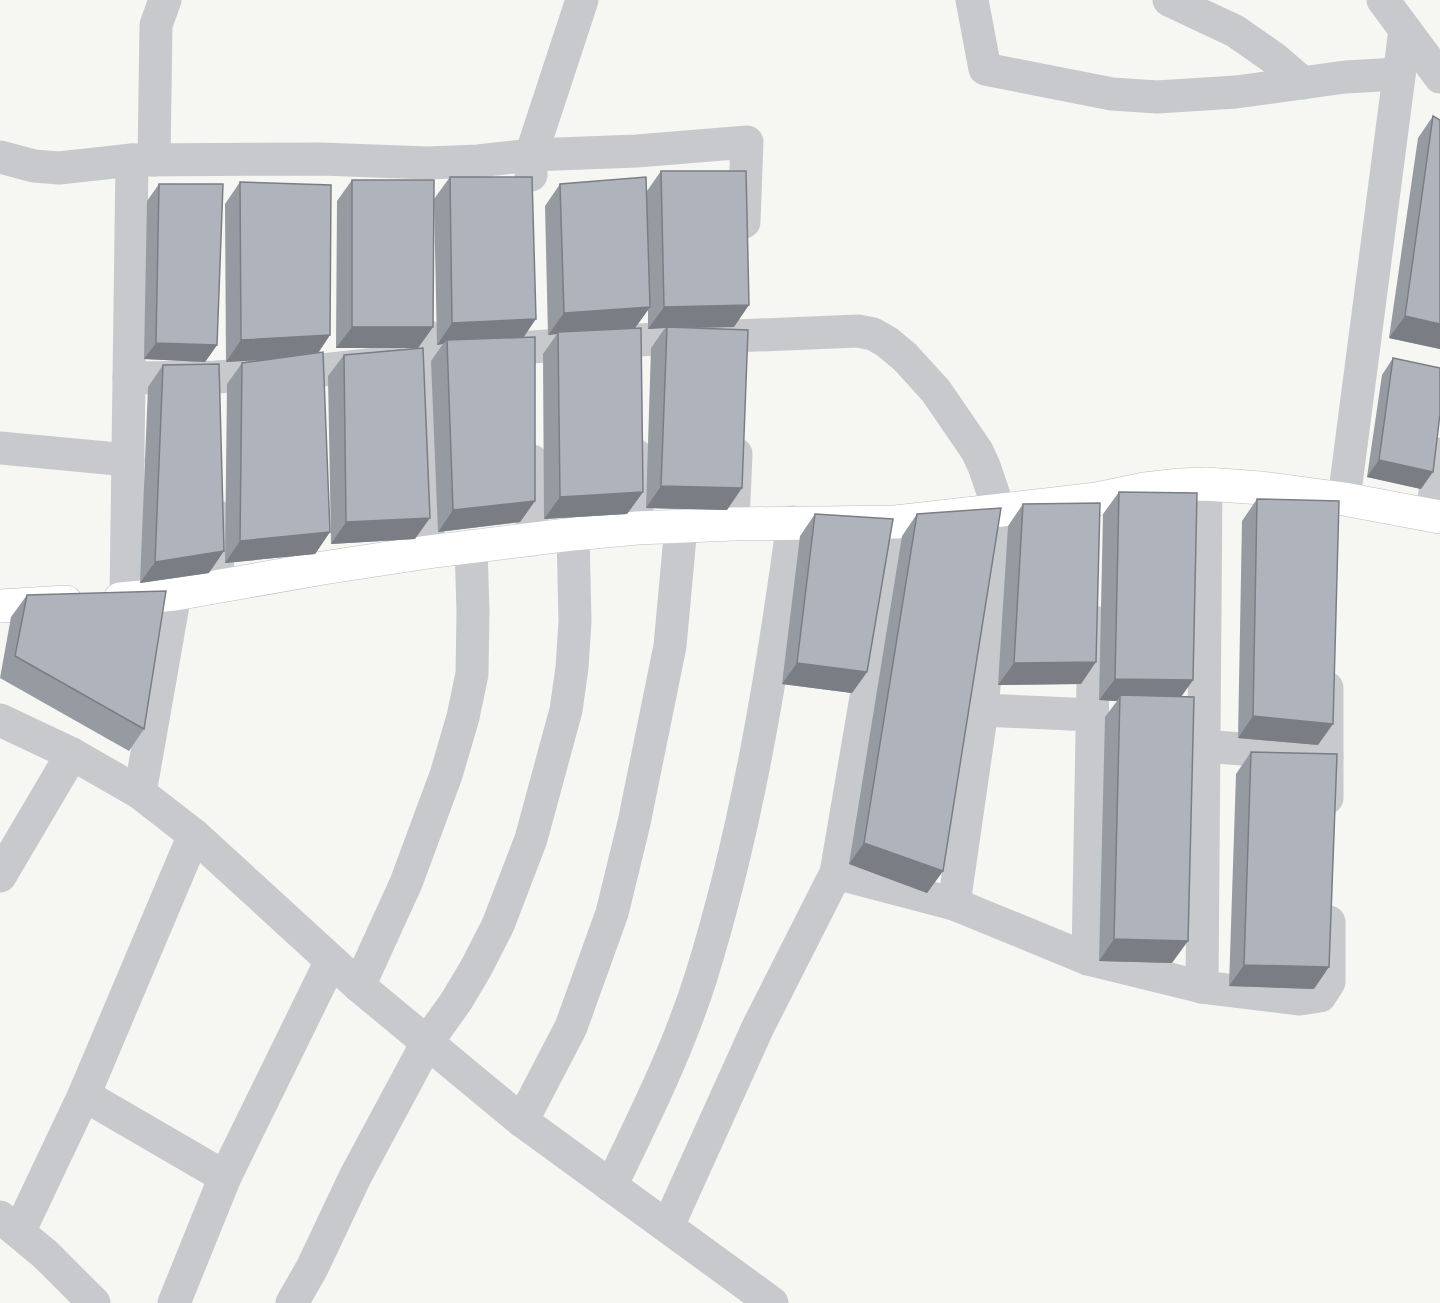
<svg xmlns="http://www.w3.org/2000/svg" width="1440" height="1303" font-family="'Titillium Web',sans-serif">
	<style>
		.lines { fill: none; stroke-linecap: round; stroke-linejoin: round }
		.secondary-casing { stroke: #b9bcc1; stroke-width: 34 }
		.street { stroke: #c7c9cd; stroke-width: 33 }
		.secondary { stroke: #fff; stroke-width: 33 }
		.wall { fill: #969ba2 }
		.shaded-wall { fill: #7a7e84 }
		.building { fill: #afb4bc; stroke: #7a7e84; stroke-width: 1.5 }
	</style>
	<rect width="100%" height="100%" fill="#f6f7f3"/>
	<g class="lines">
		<g class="secondary-casing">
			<g id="secondary">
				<path d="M120,599L175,594L323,568L428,552L573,534L637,528L733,524L896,522L1097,499L1145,489L1180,485L1206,484L1261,488L1344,499L1440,517"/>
				<path d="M0,606L66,602"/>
			</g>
		</g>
		<g class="street">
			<path d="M972,0L985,69L1112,94L1157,97L1236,92L1345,77L1399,74"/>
			<path d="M1169,0L1235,31L1275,59L1303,83"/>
			<path d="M1383,0L1440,77"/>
			<path d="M0,157L34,166L59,168L132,160L321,159L427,163L478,161L531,155L637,151L747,142L744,222"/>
			<path d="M154,160L156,25L165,0"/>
			<path d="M531,175V155L582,0"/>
			<path d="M427,336L428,552"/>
			<path d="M129,378L216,377L322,370L532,347L637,340L858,331L873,334L887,342L905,357L936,391L977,451L984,466L999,510L982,710L954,904L836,873"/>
			<path d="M0,448L128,460"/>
			<path d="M637,456V528"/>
			<path d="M532,461V540"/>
			<path d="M1344,499L1405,30"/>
			<path d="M1432,515L1440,454"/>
			<path d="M217,516L218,586"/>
			<path d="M733,524L736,454"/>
			<path d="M126,599L132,160"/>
			<path d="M1327,688V798"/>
			<path d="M982,710L1092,715"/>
			<path d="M0,720L72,754L140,793L194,835L359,986L522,1121L772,1303"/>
			<path d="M1204,746L1327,756"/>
			<path d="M140,793L175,594"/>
			<path d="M0,876L72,754"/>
			<path d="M954,904L1088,959L1202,987L1300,999L1320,996L1329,982V922"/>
			<path d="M1088,959L1094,622"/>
			<path d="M359,986L406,883L446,775L463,717L472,674L473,612L471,546"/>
			<path d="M1202,987L1206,484"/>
			<path d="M84,1095L225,1177"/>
			<path d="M522,1121L571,1027L612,913L634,823L670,646L681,526"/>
			<path d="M611,1186C644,1118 678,1050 701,977C747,829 772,676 793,522"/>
			<path d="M0,1217L45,1254L94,1303"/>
			<path d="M668,1226L758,1027L836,873L896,522"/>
			<path d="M19,1232L84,1095L194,835"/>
			<path d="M174,1303L225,1177L331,961"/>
			<path d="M292,1303L312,1268L355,1177L428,1041L457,1000L476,968L498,925L531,839L566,710L572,668L575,621L573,534"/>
		</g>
		<use href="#secondary" class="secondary"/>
	</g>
	<g class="wall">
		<path d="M1433,116L1440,349L1389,338L1418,138Z"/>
		<path d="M661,171L734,327L698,328L727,510L646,508L651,348L665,328L648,329V310L635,328L643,492L627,514L544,519L543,354L557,334L548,335L545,206L560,184L647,191Z"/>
		<path d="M450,177L523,338L535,501L520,522L438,532L431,361L443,344L437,345L434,199Z"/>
		<path d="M352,180L433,327L418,348L415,539L331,544L328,376L344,355L415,348H336L337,201Z"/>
		<path d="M240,182L330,335L319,352L330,532L315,554L225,563L227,384L242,363L260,360L226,362L225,204Z"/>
		<path d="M159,184L217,345L205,362L144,359L147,201Z"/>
		<path d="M1393,358L1421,489L1367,477L1382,375Z"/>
		<path d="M163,365L209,573L140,583L148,387Z"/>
		<path d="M1119,492L1193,680L1181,697L1172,963L1099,961L1105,717L1117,701L1099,700L1103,514Z"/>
		<path d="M1257,499L1318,745L1238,738L1242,521Z"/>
		<path d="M1023,504L1081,684L998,685L1008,526Z"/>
		<path d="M815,514L867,672L852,693L782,684L800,536Z"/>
		<path d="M917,514L943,871L927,893L849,864L902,536Z"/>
		<path d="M27,595L144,729L129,751L0,678L11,617Z"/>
		<path d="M1251,752L1314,989L1229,986L1236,774Z"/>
	</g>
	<g class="shaded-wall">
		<path d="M749,305L734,327L667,328V327L665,328L648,329L664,307Z"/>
		<path d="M650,307L635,328L558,332L557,334L548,335L564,313Z"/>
		<path d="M1405,316L1440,324V349L1389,338Z"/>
		<path d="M536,319L521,341L447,340L443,344L437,345L452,323Z"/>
		<path d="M352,327H433L418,348H336Z"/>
		<path d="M330,335L315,357L226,362L241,340Z"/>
		<path d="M156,343L217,345L205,362L144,359Z"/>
		<path d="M1379,460L1433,472L1421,489L1367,477Z"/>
		<path d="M661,486L742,488L727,510L646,508Z"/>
		<path d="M643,492L627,514L544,519L560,497Z"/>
		<path d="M535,501L520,522L438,532L453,510Z"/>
		<path d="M430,518L415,539L331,544L346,522Z"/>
		<path d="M330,532L315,554L225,563L240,541Z"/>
		<path d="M224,551L209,573L140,583L155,562Z"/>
		<path d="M1096,662L1081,684L998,685L1014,663Z"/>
		<path d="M797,663L867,672L852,693L782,684Z"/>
		<path d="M1115,679L1193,680L1177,702L1120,695L1117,701L1099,700Z"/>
		<path d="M1253,716L1333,724L1318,745L1238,738Z"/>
		<path d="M864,843L943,871L927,893L849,864Z"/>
		<path d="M1114,939L1188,941L1172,963L1099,961Z"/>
		<path d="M1244,965L1329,967L1314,989L1229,986Z"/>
	</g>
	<g class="building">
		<path d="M1433,116L1440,120V324L1405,316Z"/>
		<path d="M661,171H746L749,305L664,307Z"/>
		<path d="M450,177H532L536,319L452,323Z"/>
		<path d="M646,177L650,307L564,313L560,184Z"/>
		<path d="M352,180H434L433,327H352Z"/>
		<path d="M240,182L331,185L330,335L241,340Z"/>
		<path d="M159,184H223L217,345L156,343Z"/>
		<path d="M667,327L748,330L742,488L661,486Z"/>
		<path d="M641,328L643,492L560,497L558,332Z"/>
		<path d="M535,337V501L453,510L447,340Z"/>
		<path d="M423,348L430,518L346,522L344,355Z"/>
		<path d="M323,352L330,532L240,541L242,363Z"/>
		<path d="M1393,358L1440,368V414L1433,472L1379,460Z"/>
		<path d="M219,364L224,551L155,562L163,365Z"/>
		<path d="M1119,492L1197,493L1193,680L1115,679Z"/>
		<path d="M1257,499L1339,501L1333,724L1253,716Z"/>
		<path d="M1100,503L1096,662L1014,663L1023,504Z"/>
		<path d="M1001,508L943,871L864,843L917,514Z"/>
		<path d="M815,514L893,519L867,672L797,663Z"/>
		<path d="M166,591L144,729L15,656L27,595Z"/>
		<path d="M1120,695L1194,697L1188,941L1114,939Z"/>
		<path d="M1251,752L1337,754L1329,967L1244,965Z"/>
	</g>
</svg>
